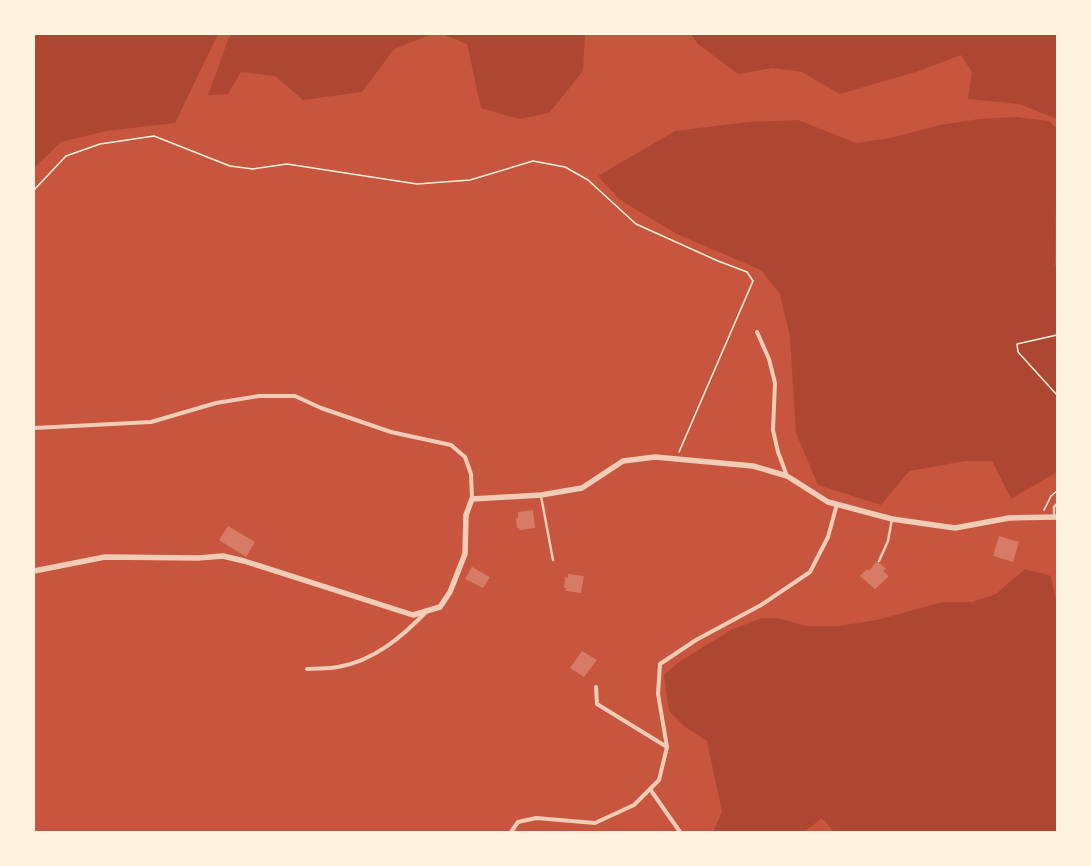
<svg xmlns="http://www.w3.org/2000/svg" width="1091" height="866" font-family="Signika,sans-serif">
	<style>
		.green { fill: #ae4732 }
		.building { fill: #d67c66 }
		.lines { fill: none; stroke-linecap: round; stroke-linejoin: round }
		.path { stroke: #fff3e0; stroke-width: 1.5 }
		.service { stroke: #f1ccb7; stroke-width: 2.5 }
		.minor { stroke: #f1ccb7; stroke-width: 4 }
		.tertiary { stroke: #f1ccb7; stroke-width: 5.5 }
	</style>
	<rect width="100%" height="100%" fill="#c8553d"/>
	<g class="green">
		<path d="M34,34H218L175,123L106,131L61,142L34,168Z"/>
		<path d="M232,34H433L394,49L362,92L303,100L275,76L241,72L228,94L208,95L228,40Z"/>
		<path d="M442,34H585L583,71L549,113L519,119L481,108L467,44Z"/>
		<path d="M691,34H1057V119L1019,104L968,99L972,72L961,55L919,71L840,94L802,72L772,68L738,74L698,44Z"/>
		<path d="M1016,117L1049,121L1057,129L1055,265L1057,266V472L1011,499L992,461H965L909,471L881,505L818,485L796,433L790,337L780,294L761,270L677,234L620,200L598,176L675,131L748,122L798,120L856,143L891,138L940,125L979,119Z"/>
		<path d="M1025,569L1051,576L1057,606V832H834L822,818L804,832H713L722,812L707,741L685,727L669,711L664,675L679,662L731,630L762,618H778L805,626H839L877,620L943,602H972L996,594Z"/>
	</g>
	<g class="building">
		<path d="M533,510L535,528L520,530L519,528H517L516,518H518V512Z"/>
		<path d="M228,526L255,542L246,557L219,540Z"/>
		<path d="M999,536L1019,542L1013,562L993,556Z"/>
		<path d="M877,561L886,569L883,571L889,576L875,589L860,576L867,569L869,571Z"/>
		<path d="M472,567L490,577L483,588L465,579Z"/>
		<path d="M568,574L584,576L581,593L566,591V588H564L565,577L568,578Z"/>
		<path d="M582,651L597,660L584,677L570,668Z"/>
	</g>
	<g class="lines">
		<g class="path">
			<path d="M34,190L66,156L100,144L154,136L230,166L253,169L287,164L417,184L470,180L533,161L565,167L588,180L636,224L718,261L747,272L753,281L679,452"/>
			<path d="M1057,335L1017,344L1018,352L1057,395"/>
			<path d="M1044,510L1051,496L1057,491"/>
		</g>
		<g class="service">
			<path d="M541,496L553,560"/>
			<path d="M1054,517V507L1057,504"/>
			<path d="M879,561L888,541L892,519"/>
		</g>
		<g class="minor">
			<path d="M757,332L769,359L775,383L773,430L778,452L787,476"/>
			<path d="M34,428L151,422L216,403L259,396H295L321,408L391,432L451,445L465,457L471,474L472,499"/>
			<path d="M307,669C317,668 329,669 338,667C374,661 403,636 427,611"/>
			<path d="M596,687L597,704L667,747"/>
			<path d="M650,789L680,832"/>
			<path d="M511,832L518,822L536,818L595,823L634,805L659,780L667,747L658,694L660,664L696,640L761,605L810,572L828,537L837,504"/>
		</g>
		<path class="tertiary" d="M34,571L105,557L198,558L223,556L244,561L413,615L440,607L450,592L465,554L466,515L472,499L541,495L582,488L623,461L655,457L753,466L787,476L828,502L892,519L955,528L1009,518L1057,517"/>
	</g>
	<rect width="1091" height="866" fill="none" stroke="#fff3e0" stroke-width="70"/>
</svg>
